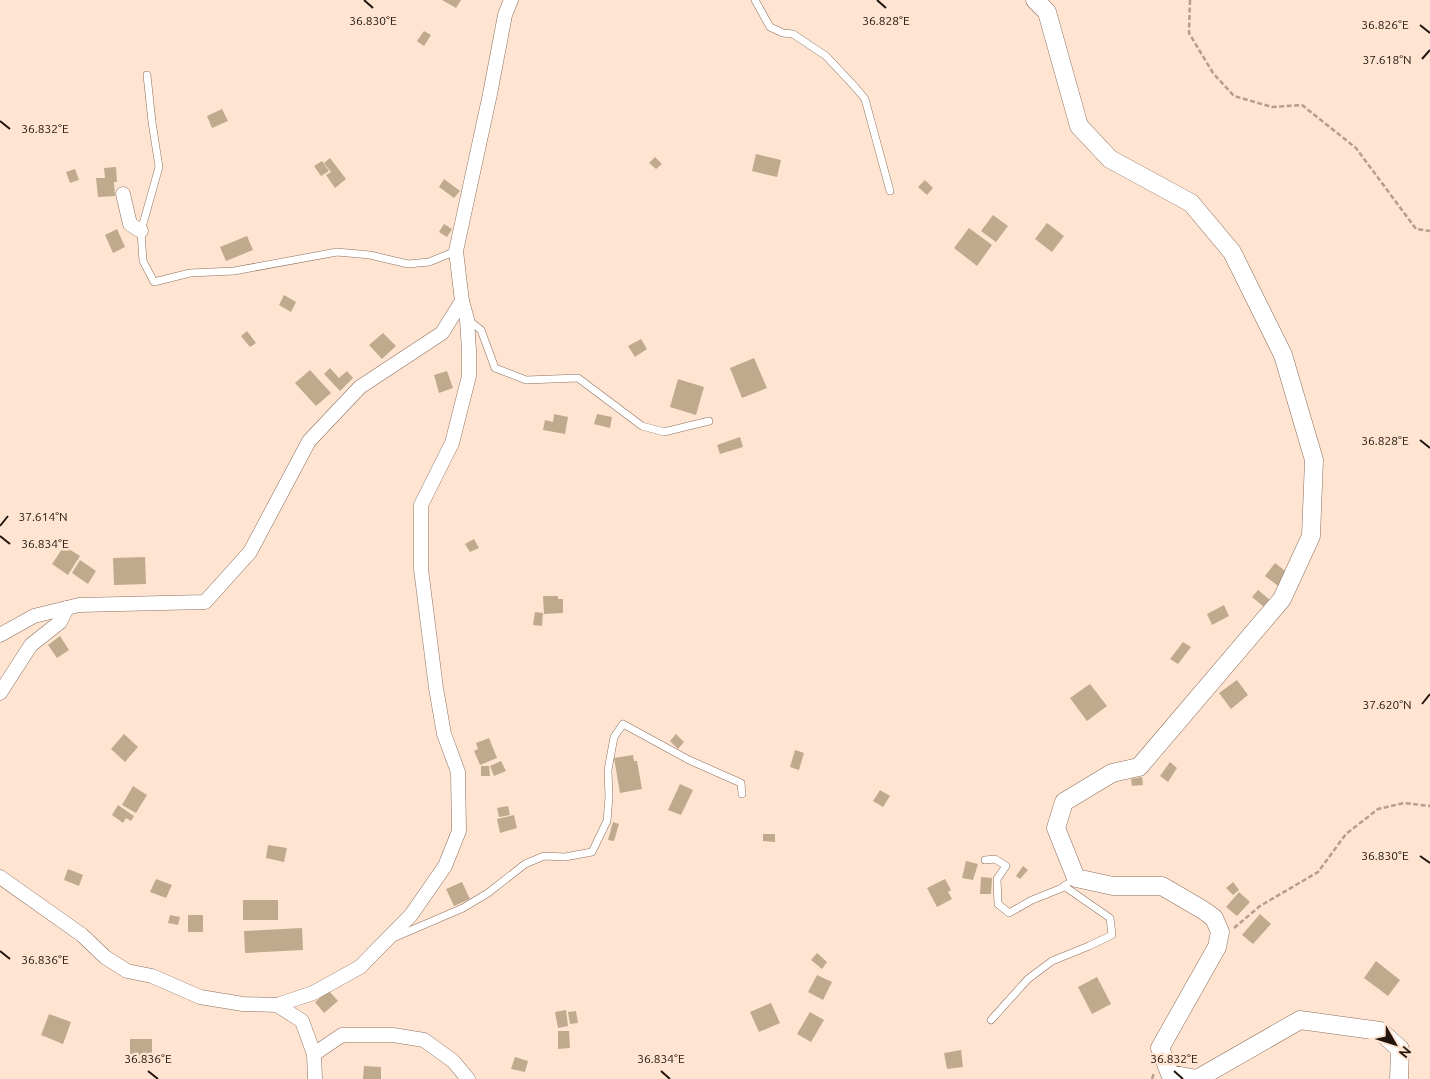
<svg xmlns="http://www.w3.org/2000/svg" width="1430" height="1079" viewBox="0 0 1430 1079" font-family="Ubuntu,sans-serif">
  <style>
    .building { fill: #c0aa8d }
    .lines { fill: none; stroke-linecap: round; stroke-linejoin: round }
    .service-casing { stroke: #8d6f5c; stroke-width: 8 }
    .minor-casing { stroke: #8d6f5c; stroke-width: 15 }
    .tertiary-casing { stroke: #8d6f5c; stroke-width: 19 }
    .path { stroke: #b39e8f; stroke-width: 2.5; stroke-dasharray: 5 2.5; stroke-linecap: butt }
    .service { stroke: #fff; stroke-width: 7 }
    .minor { stroke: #fff; stroke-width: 14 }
    .tertiary { stroke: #fff; stroke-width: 18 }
    .ticks { fill: none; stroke: #21150d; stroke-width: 2 }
    .ticks-label { font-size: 12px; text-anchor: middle; fill: #21150d; stroke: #ffe4d2; stroke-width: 5; stroke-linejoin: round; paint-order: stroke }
  </style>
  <rect width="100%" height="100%" fill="#ffe4d2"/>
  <g class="building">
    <path d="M442,0H461L456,8Z"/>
    <path d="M424,31L431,35L424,46L417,41Z"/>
    <path d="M222,109L228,121L212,128L207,116Z"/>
    <path d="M756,154L781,160L777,177L752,171Z"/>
    <path d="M655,157L662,164L656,169L649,163Z"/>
    <path d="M330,158L346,179L335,188L326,175L331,172L324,163Z"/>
    <path d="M322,161L329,171L321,176L314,166Z"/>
    <path d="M116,167L117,182H114L115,196L98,197L96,178H105L104,168Z"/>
    <path d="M75,169L79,180L70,183L66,172Z"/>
    <path d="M444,179L460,191L454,198L439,187Z"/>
    <path d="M925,180L933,188L927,195L918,187Z"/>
    <path d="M993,215L1008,226L996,242L981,231Z"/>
    <path d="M1047,223L1064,236L1052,252L1035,239Z"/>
    <path d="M444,224L452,229L447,237L439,232Z"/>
    <path d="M969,228L992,245L977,266L954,248Z"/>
    <path d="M117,229L125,247L113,253L105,235Z"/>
    <path d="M247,236L253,250L226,261L220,247Z"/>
    <path d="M284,295L296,302L291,312L279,305Z"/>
    <path d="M247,331L256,343L250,347L241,336Z"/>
    <path d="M383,333L396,346L382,359L369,345Z"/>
    <path d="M641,339L647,349L635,357L628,346Z"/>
    <path d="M754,358L767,388L742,398L730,368Z"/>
    <path d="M330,368L339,378L347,371L353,378L340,391L324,374Z"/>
    <path d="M310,370L331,393L316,406L295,383Z"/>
    <path d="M447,371L453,388L439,393L434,375Z"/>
    <path d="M678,379L704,387L696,415L670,407Z"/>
    <path d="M554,414L568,417L565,434L543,430L545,420L553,422Z"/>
    <path d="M597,414L612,417L610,428L594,424Z"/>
    <path d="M740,437L743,447L720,454L717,445Z"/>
    <path d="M474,539L479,548L470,552L465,544Z"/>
    <path d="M64,546L80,556L68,575L52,564Z"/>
    <path d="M145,557L146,584L114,585L113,558Z"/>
    <path d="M80,560L96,571L88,584L72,573Z"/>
    <path d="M1275,563L1288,573L1278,586L1265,576Z"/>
    <path d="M1258,590L1270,600L1264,607L1252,597Z"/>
    <path d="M543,596H558V599H563V613L544,614Z"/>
    <path d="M1224,605L1229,616L1212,625L1207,614Z"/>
    <path d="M535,612L543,613L542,626L533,625Z"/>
    <path d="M60,636L69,650L57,658L48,645Z"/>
    <path d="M1183,642L1191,647L1178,664L1170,659Z"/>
    <path d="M1237,680L1248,695L1231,709L1219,693Z"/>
    <path d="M1090,684L1107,706L1087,721L1070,698Z"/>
    <path d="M124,734L138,747L125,762L111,749Z"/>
    <path d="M676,734L684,742L678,749L670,741Z"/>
    <path d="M489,738L497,758L480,765L474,751L478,749L476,743Z"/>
    <path d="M795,750L804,753L799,770L790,767Z"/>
    <path d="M633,755L634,761H637L642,789L620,793L614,758Z"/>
    <path d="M501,761L506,771L494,776L490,766Z"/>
    <path d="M1170,762L1177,768L1168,782L1160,776Z"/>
    <path d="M481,766H489L490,776H481Z"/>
    <path d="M1142,777L1143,785L1132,786L1131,779Z"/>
    <path d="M680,784L693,790L681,815L668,810Z"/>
    <path d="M133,786L147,795L136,813L122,805Z"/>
    <path d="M880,790L890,796L883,807L873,801Z"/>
    <path d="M118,805L134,816L131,821L126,818L123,823L112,815Z"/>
    <path d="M508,806L510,815L499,817L497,808Z"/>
    <path d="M514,815L517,828L500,833L497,819Z"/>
    <path d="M613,822L619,824L614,841L608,840Z"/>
    <path d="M763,834H775V842L763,841Z"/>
    <path d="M268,845L287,848L284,862L266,858Z"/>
    <path d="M966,861L978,864L973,880L962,878Z"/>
    <path d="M1023,866L1028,870L1020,879L1016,876Z"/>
    <path d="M68,869L83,875L79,886L64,880Z"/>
    <path d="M981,877L992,878L991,894H980Z"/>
    <path d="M156,879L172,885L166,898L150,892Z"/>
    <path d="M945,879L951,890L948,892L952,899L937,907L927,888Z"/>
    <path d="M462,882L470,899L454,906L446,889Z"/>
    <path d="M1233,882L1239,890L1233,895L1226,888Z"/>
    <path d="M1239,892L1250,902L1237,916L1226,907Z"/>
    <rect x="243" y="900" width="35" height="20"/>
    <path d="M1260,914L1271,924L1253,944L1242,935Z"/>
    <path d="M170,915L180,917L178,925L168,923Z"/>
    <rect x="188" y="915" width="15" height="17"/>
    <path d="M302,928L303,950L245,953L244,931Z"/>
    <path d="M817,953L827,962L822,969L811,960Z"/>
    <path d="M1376,961L1400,980L1388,996L1364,978Z"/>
    <path d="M817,975L832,982L823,1000L808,992Z"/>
    <path d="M1097,977L1111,1004L1092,1014L1078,987Z"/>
    <path d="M329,991L338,1001L324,1013L315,1002Z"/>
    <path d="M771,1003L780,1023L759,1032L750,1012Z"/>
    <path d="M566,1010L568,1026L558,1028L555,1012Z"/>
    <path d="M576,1011L578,1023L570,1024L568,1012Z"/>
    <path d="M810,1012L824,1020L811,1042L797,1034Z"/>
    <path d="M49,1014L71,1022L63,1044L41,1035Z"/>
    <path d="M558,1031H569L570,1048L558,1049Z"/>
    <path d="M130,1039H152V1055H146V1062H130Z"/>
    <path d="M961,1050L963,1067L947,1069L944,1053Z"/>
    <path d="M515,1057L528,1061L525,1072L511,1069Z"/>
    <path d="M364,1066L381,1067V1079H363Z"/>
  </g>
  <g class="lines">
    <defs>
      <g id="service">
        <path d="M755,0L770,27L783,33L793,34L826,56L856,88L865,99L890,191"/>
        <path d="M147,75L152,122L159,167L141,231L143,261L154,282L190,273L234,271L337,252L370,255L408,264L429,262L456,251"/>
        <path d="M467,319L481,330L495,368L526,380L578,378L642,426L664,432L709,421"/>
        <path d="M985,860L995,859L1006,866L997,879L998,904L1009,913L1032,900L1062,888L1067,884"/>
        <path d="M393,938L463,908L488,893L525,864L544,856L565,857L592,852L607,821L609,797L608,770L614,737L623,724L689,760L741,783L742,794"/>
        <path d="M991,1020L1028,979L1052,961L1089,946L1112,935L1110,918L1064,886"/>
      </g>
      <g id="minor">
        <path d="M123,194L130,224L141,231"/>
        <path d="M0,635L34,616L79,605L205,602L250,552L309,441L360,387L442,333L462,301L456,251L490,94L505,15L511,0"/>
        <path d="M0,693L31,645L60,622L67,608"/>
        <path d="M0,877L82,935L105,957L127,971L152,976L200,997L243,1004L277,1005L313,993L360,967L411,915L445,866L459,831L458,772L444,734L436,688L421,569V505L452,443L469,376V351L467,319L462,301"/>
        <path d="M277,1005L302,1021L314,1054L315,1079"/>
        <path d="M314,1054L342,1035H393L424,1040L453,1061L468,1079"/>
      </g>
      <path id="tertiary" d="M1035,0L1047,12L1079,126L1110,159L1191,203L1232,252L1283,355L1314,460L1311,536L1282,599L1139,767L1112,773L1064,802L1056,828L1076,878L1113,886H1162L1203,910L1214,918L1220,932L1217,947L1160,1048L1170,1074L1197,1079L1300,1020L1380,1031L1400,1049L1399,1079"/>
    </defs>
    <use href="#service" class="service-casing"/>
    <use href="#minor" class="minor-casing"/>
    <use href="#tertiary" class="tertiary-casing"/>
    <g class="path">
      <path d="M1190,0L1189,33L1213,73L1234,96L1272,107L1302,105L1356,148L1416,229L1430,231"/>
      <path d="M1234,928L1260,906L1318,872L1346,834L1378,809L1404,803L1430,806"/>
      <path d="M1152,1079L1154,1073"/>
    </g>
    <use href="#service" class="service"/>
    <use href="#minor" class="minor"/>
    <use href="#tertiary" class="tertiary"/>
  </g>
  <path class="ticks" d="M364,0L373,8M877,0L886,8M1420,25L1430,33M1422,59L1430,50M0,121L10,129M1420,440L1430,448M0,526L8,516M0,536L10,544M1422,704L1430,694M1420,856L1430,863M0,951L10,959M148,1071L158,1079M661,1071L670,1079M1174,1071L1183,1079"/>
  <g class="ticks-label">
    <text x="373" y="25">36.830°E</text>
    <text x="886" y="25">36.828°E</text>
    <text x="1385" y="29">36.826°E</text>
    <text x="1387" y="64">37.618°N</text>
    <text x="45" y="133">36.832°E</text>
    <text x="1385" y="445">36.828°E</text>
    <text x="43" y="521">37.614°N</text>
    <text x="45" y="548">36.834°E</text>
    <text x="1387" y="709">37.620°N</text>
    <text x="1385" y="860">36.830°E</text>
    <text x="45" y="964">36.836°E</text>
    <text x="148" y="1063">36.836°E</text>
    <text x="661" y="1063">36.834°E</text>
    <text x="1174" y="1063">36.832°E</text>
  </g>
  <g transform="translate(1395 1044) rotate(129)" stroke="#ffe4d2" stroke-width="4" paint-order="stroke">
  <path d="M0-4L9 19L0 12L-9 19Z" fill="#21150d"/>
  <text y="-8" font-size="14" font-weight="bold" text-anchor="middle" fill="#21150d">N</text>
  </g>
</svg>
